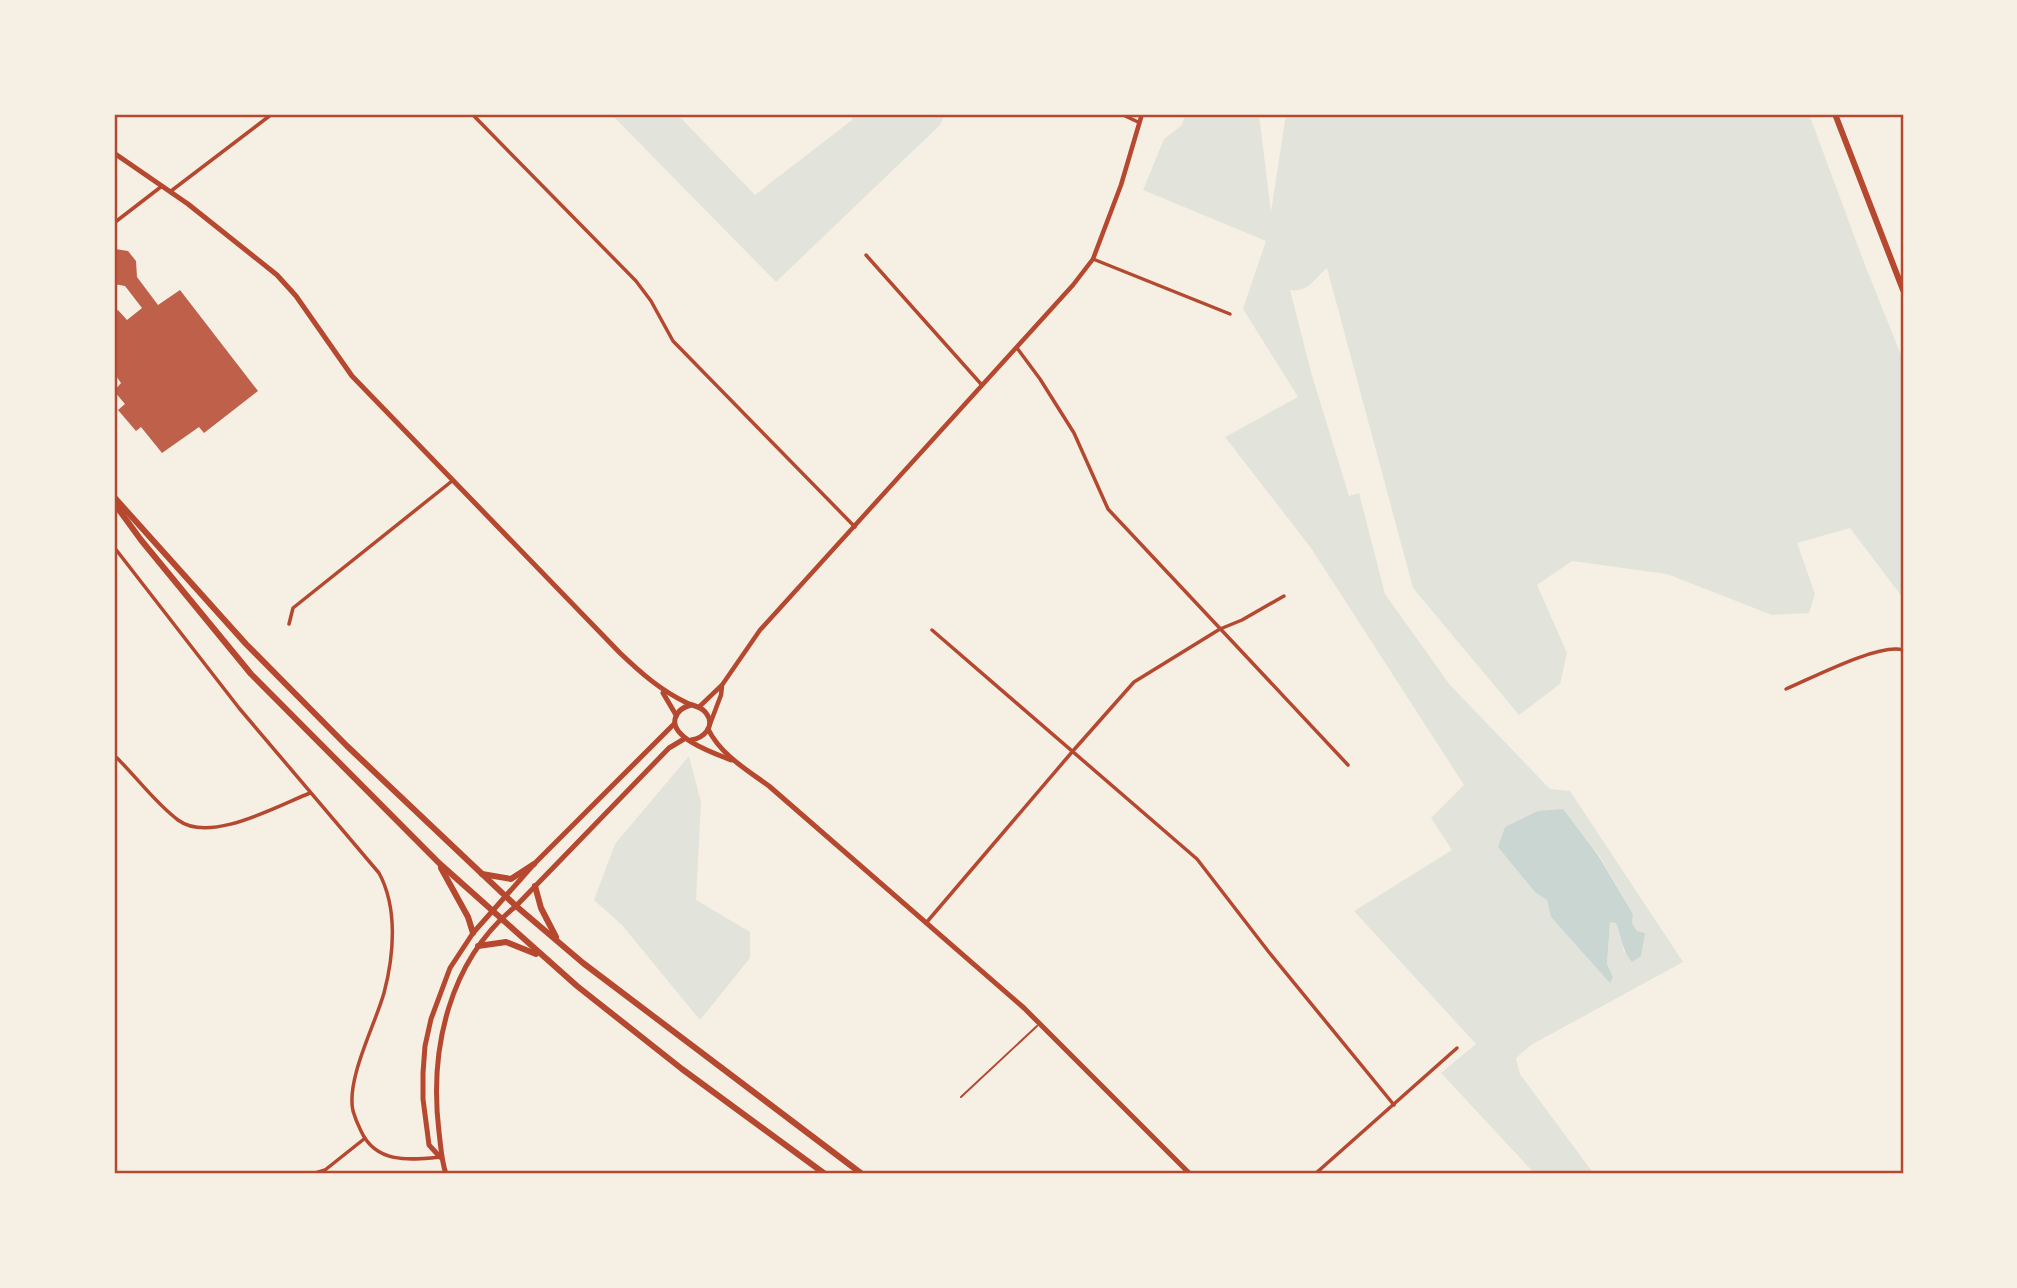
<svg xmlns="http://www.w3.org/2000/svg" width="2017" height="1288" viewBox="0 0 2017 1288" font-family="Poppins,sans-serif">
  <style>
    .green { fill: #e2e4dc; fill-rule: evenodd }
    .water { fill: #c9d6d2 }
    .building { fill: #bf614a }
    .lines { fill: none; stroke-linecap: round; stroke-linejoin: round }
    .service { stroke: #b5482f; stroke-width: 2 }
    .minor { stroke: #b5482f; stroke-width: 3.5 }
    .tertiary { stroke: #b5482f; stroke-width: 4.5 }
    .secondary { stroke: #b5482f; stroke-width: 5 }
    .primary { stroke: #b5482f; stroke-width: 6 }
    .trunk { stroke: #b5482f; stroke-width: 6 }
    .neatline { fill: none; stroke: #b5482f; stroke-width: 2.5 }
  </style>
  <rect width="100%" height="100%" fill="#f6efe4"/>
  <g class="green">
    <path d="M611,114H677L755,195L852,120L853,114H945L940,125L776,282Z"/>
    <path d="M1185,114H1259L1271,212L1286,114H1809L1865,265L1903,360V598L1850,528L1797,543L1815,594L1809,613L1772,615L1667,574L1572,561L1537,585L1567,653L1560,684L1519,715L1413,588L1327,268C1314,279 1308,293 1290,290L1311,372L1349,496L1359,493L1385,594L1450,685L1550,789L1570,791L1683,962L1531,1045L1516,1058L1520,1074L1594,1174H1535L1441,1073L1476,1044L1354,911L1452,850L1431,818L1464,785L1311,548L1225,437L1298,397L1243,309L1266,241L1143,190L1164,139L1182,125ZM1563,810L1599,855L1633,914L1632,923L1637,931L1624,953L1622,937L1616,922H1610L1607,964L1613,977L1552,917L1547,900Z"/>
    <path d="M689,756L701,802L696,900L750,932V958L700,1020L622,925L594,900L615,844Z"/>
  </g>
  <path class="water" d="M1563,809L1598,855L1633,914L1632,923L1637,931L1645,933L1641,956L1632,962C1622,951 1622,937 1616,923L1610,922L1607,964L1613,977L1610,983L1551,917L1547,900L1535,892L1498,847L1505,827L1538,811Z"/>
  <path class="building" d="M115,249L128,251L136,261L137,277L158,305L180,290L258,391L204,433L199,427L162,453L141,427L136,431L118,410L125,404L114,391L121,383L114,373V313L118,310L127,320L142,308L125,286L114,284Z"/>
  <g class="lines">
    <path class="service" d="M961,1097L1037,1026"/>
    <g class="minor">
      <path d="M472,114L636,281L651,301L673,341L855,527"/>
      <path d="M1121,114L1138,122"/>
      <path d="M171,191L272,114"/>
      <path d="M114,223L162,186"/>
      <path d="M866,255L981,384"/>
      <path d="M1093,259L1230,314"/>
      <path d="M1017,348L1040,379L1074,433L1108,509L1348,765"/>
      <path d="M114,547L239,708L379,873C398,908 394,955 384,993C375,1025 346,1079 353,1111C355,1118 358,1125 361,1131C376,1164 410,1160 440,1157"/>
      <path d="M289,624L293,608L452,481"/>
      <path d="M932,630L1197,859L1268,951L1394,1105"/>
      <path d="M1786,689C1812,678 1879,643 1903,650"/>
      <path d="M114,755C136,776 154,802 178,820C210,844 277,806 310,793"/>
      <path d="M926,923L1072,752L1134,682L1220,629L1242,620L1284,596"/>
      <path d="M312,1174L325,1170L364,1139"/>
      <path d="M1315,1174L1457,1048"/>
    </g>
    <g class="tertiary">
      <path d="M699,707L722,685L760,630L1073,285L1093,259L1121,185L1142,114"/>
      <path d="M710,724L721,695L722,686"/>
    </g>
    <g class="secondary">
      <path d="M114,153L188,204L277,275L296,296L352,376L620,653C641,673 660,690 687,703C693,706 701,706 706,713C716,726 704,738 691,740"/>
      <path d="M663,693L676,715"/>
      <path d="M691,705C683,707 677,711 675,719C671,739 716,754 731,760"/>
      <path d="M708,729C721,755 747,770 769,786L1024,1008L1190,1174"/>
      <path d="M440,1157L429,1145L423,1099V1073L425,1046L431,1019L450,968L473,933L534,864L674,724"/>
      <path d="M446,1174C441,1159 441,1147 439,1132C429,1049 449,960 516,906L669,748L684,739"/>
    </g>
    <path class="primary" d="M1835,114L1903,290"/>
    <g class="trunk">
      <path d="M114,497L246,644L347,746L516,906L583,963L862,1174"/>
      <path d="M114,503L141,540L251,674L439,863L577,986L682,1069L825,1174"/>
      <path d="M441,868L468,917L473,933"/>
      <path d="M482,874L511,879L534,864"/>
      <path d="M535,886L541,908L556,937"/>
      <path d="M478,946L506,942L536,954"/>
    </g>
  </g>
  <rect width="2017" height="1288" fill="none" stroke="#f6efe4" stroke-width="231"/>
  <rect x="116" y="116" width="1786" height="1056" class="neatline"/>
</svg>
